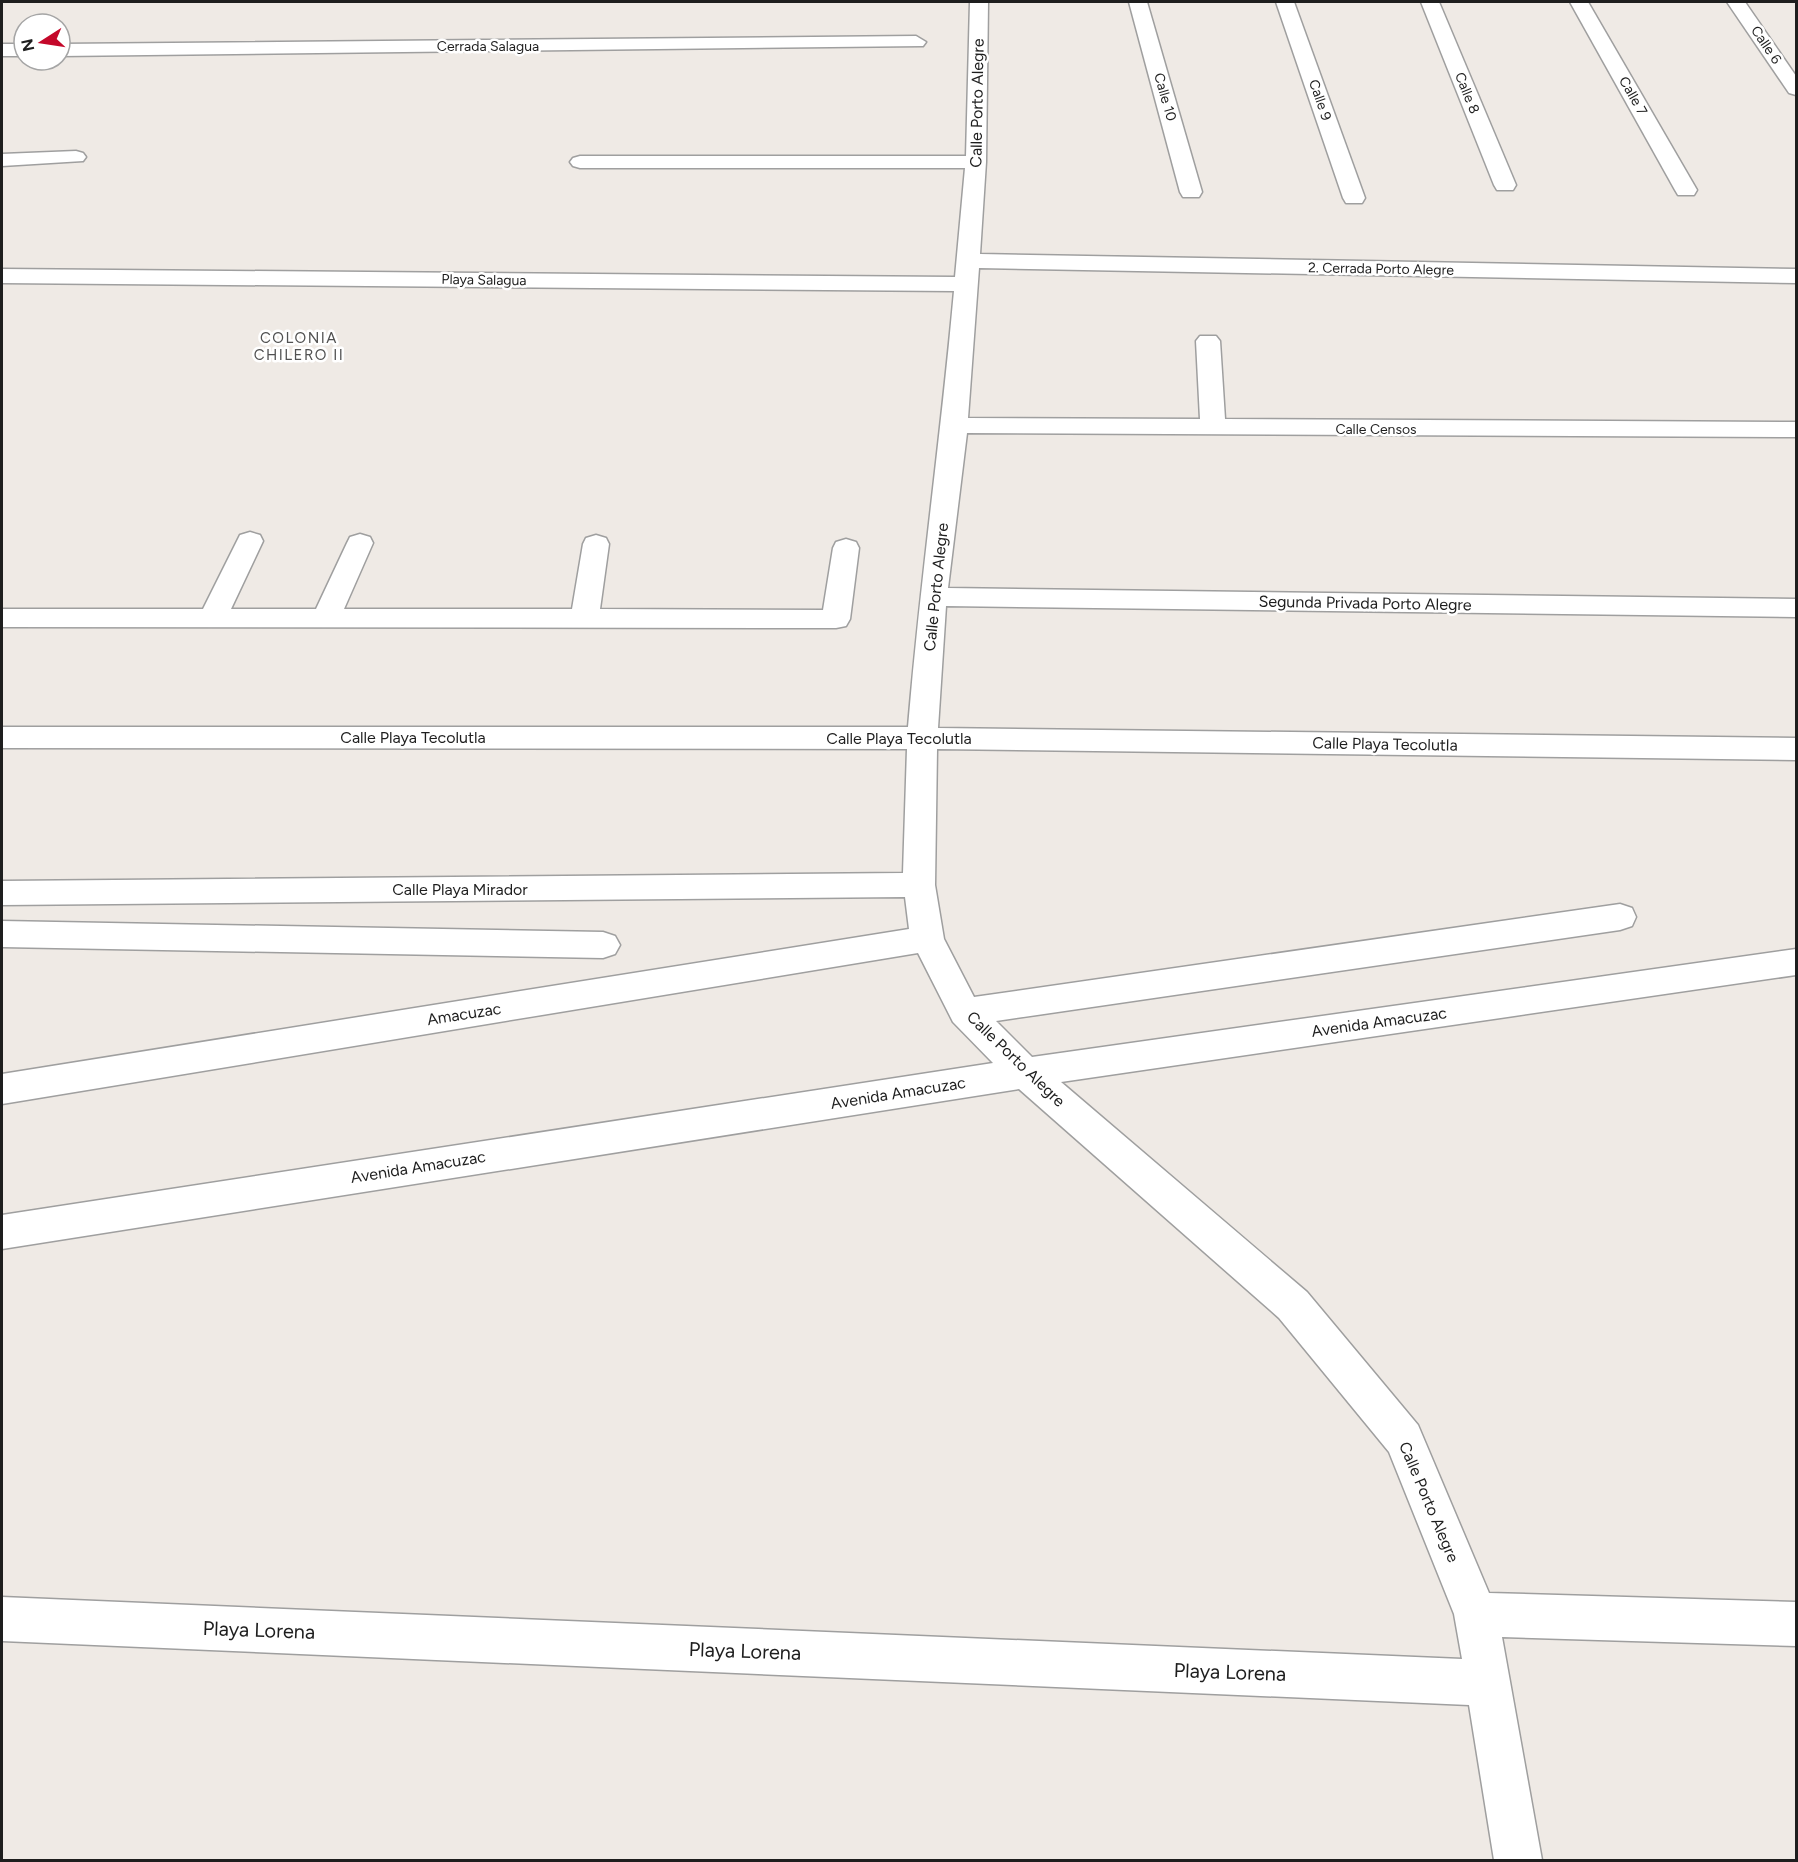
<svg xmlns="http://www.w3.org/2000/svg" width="1798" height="1862" viewBox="0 0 1798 1862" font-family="Figtree,sans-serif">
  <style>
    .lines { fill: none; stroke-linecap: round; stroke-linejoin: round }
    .minor-casing { stroke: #9f9f9f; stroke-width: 3 }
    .minor { fill: #fff; fill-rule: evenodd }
    .labels { text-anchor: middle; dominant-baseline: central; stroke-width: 5; stroke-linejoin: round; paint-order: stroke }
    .far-street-label { font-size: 14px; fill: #1e1e1e; stroke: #fff }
    .far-neighbourhood-label { font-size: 15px; letter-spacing: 1.5px; fill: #515151; stroke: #fff }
    .street-label { font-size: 16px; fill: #1e1e1e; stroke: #fff }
    .near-street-label { font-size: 20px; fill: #1e1e1e; stroke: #fff }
  </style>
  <rect width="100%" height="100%" fill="#efeae5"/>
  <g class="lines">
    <defs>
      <g id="minor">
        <path d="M970,2H988L986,162L980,254L1796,269V283L979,268L968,418L1200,419L1196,341L1200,336H1216L1220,341L1225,419L1796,422V437L967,433L948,588L1796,599V617L946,606L938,728L1796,738V760L937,749L935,885L944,939L974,997L1620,904L1632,908L1636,917L1632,926L1620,930L996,1021L1032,1057L1796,949V975L1061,1082L1307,1292L1418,1425L1489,1593L1796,1602V1646L1502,1637L1542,1860H1494L1469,1705L2,1641V1597L1462,1659L1454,1614L1389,1452L1279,1318L1019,1089L2,1249V1215L993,1063L953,1022L918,953L2,1104V1074L909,929L905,897L2,905V881L903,873L907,749L2,748V727H908C920,581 941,437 954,291L2,283V269L955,277L965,168H580L573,166L570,162L573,158L580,156H966Z"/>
        <path d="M1129,2H1147L1202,192L1199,197H1183L1180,192Z"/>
        <path d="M1276,2H1294L1365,198L1362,203H1346L1343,198Z"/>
        <path d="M1421,2H1439L1516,185L1513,190H1497L1494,185Z"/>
        <path d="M1570,2H1588L1697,190L1694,195H1678L1675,190Z"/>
        <path d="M1727,2H1745L1796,76V95L1789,93Z"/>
        <path d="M916,36L926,42L923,46L60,56V44Z"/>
        <rect x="2" y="44" width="22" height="12"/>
        <path d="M76,151L83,153L86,157L83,161L2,166V154Z"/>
        <path d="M250,532L260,535L263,541L231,609H316L347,543L350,537L360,534L370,537L373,543L344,609H572L583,544L586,538L596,535L606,538L609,544L600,609L823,610L833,548L836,542L846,539L856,542L859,548L850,619L846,626L836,628L2,627V609H203L240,535Z"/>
        <path d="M2,921L603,932L615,936L620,945L615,954L603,958L2,947Z"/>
      </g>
    </defs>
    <use href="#minor" class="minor-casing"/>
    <use href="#minor" class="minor"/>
  </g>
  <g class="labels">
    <g class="far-street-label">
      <text transform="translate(1766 45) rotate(56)">Calle 6</text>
      <text x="488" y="46">Cerrada Salagua</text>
      <text transform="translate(1467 93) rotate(68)">Calle 8</text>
      <text transform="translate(1633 96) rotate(60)">Calle 7</text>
      <text transform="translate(1165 97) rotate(74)">Calle 10</text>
      <text transform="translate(1320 100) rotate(71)">Calle 9</text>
      <text transform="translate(1381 269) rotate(1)">2. Cerrada Porto Alegre</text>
      <text transform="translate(484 280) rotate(1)">Playa Salagua</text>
      <text x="1376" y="429">Calle Censos</text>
    </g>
    <g class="far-neighbourhood-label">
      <text x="299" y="338">COLONIA<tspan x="299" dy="17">CHILERO II</tspan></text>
    </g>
    <g class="street-label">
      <text transform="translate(977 103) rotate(-89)">Calle Porto Alegre</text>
      <text transform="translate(936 587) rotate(-84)">Calle Porto Alegre</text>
      <text transform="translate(1365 603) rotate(1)">Segunda Privada Porto Alegre</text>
      <text x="413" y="737">Calle Playa Tecolutla</text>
      <text x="899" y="738">Calle Playa Tecolutla</text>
      <text transform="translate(1385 744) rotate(1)">Calle Playa Tecolutla</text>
      <text x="460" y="889">Calle Playa Mirador</text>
      <text transform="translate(464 1014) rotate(-9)">Amacuzac</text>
      <text transform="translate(1379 1022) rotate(-8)">Avenida Amacuzac</text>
      <text transform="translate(1016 1059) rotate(44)">Calle Porto Alegre</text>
      <text transform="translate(898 1093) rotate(-9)">Avenida Amacuzac</text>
      <text transform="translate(418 1167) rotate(-9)">Avenida Amacuzac</text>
      <text transform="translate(1429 1502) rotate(67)">Calle Porto Alegre</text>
    </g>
    <g class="near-street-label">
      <text transform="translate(259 1630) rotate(2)">Playa Lorena</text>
      <text transform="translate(745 1651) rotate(2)">Playa Lorena</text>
      <text transform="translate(1230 1672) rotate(2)">Playa Lorena</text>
    </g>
  </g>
  <rect width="1798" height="1862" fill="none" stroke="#1e1e1e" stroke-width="6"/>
  <g transform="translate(42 42) rotate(258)"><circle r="28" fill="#ffffff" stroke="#a5a5a5" stroke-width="1.5"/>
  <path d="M0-4.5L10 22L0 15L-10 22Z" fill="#c4082a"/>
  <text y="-9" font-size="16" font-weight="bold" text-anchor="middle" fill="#1e1e1e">N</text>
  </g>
</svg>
